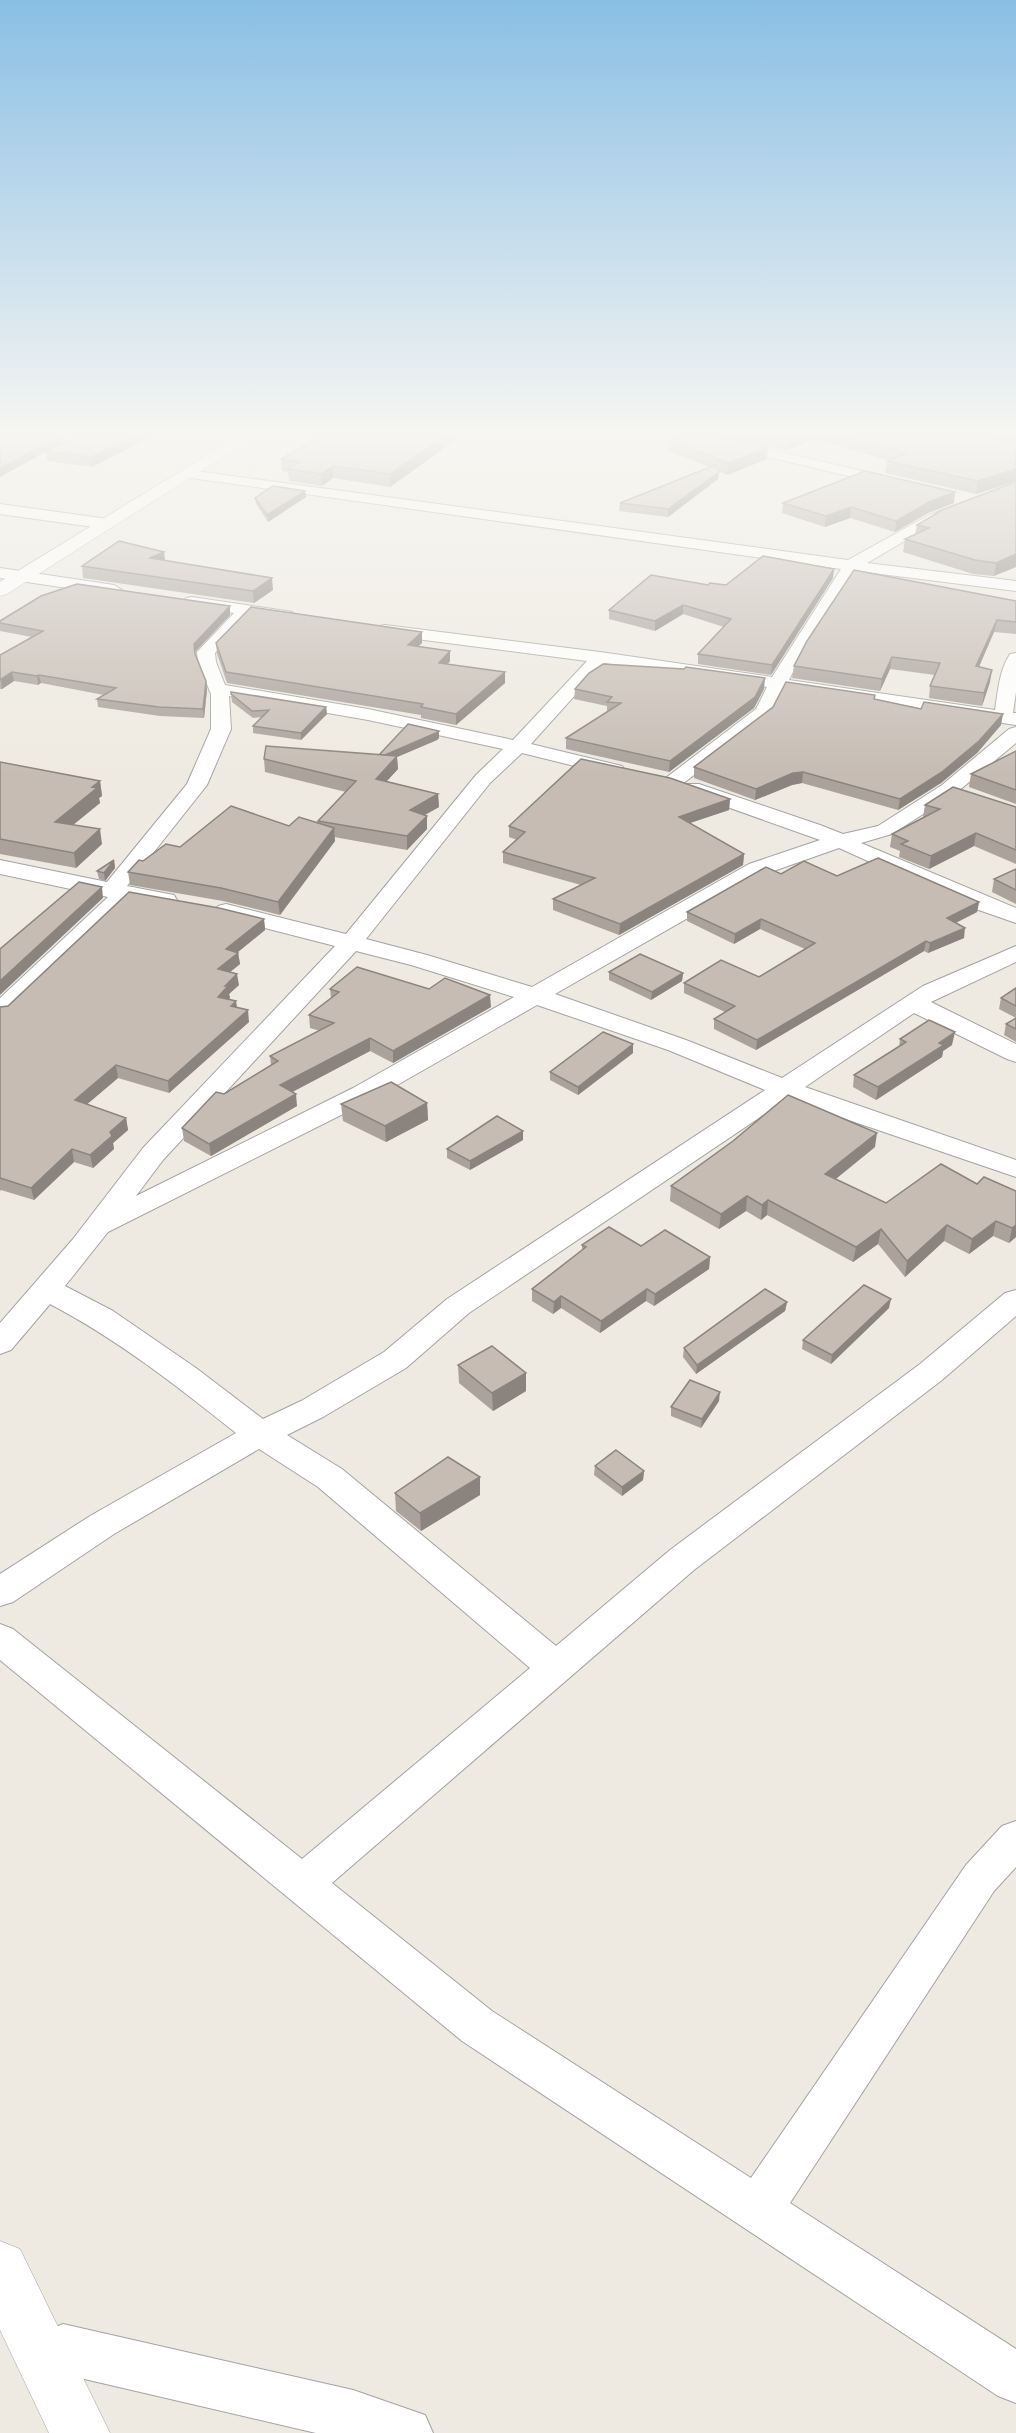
<svg xmlns="http://www.w3.org/2000/svg" width="1016" height="2433" viewBox="0 0 1016 2433" font-family="Quicksand,sans-serif">
  <style>
    .lines { fill: none; stroke-linecap: round; stroke-linejoin: round }
    .minor-casing { stroke: #a3a3a3; stroke-width: 2 }
    .tertiary-casing { stroke: #a3a3a3; stroke-width: 1 }
    .minor { fill: #fff; fill-rule: evenodd }
    .tertiary { fill: #fff; fill-rule: evenodd }
    .wall { fill: #aaa29b }
    .shaded-wall { fill: #8b847e }
    .building { fill: #c6bcb4; stroke: #8b847e; stroke-width: 1.5 }
  </style>
  <rect width="100%" height="100%" fill="#eeeae1"/>
  <g class="lines">
    <defs>
      <g id="minor">
        <path d="M691,436H713L900,480L902,483L895,487L693,439Z"/>
        <path d="M189,470L848,560L929,515L1016,482V491L939,521L867,563L1016,581V591L857,571C836,608 807,641 789,680L995,710C998,691 999,671 1010,654L1016,653V692L1013,713H1016V725L784,690L771,716L681,785H667L664,781L667,777L756,709L767,687L604,663L531,744L622,766L625,770L622,774L615,776L522,753L490,783L366,939L427,955L532,987L749,864L820,840L685,792L682,788L685,784H699L820,825L843,834L878,826L942,785L1009,729L1016,727V743L956,793L892,834L861,843L1016,908V923L970,907L839,848L765,874L555,994L686,1040L782,1078L923,986L1016,946V962L931,1002L1016,1044V1062L1007,1059L914,1013L805,1087L1016,1160V1177L787,1099L469,1313L406,1368L323,1417L287,1435L342,1469L556,1646L670,1550L920,1364L1005,1293L1016,1290V1316L942,1380L694,1570L332,1883L492,2011L751,2178L966,1865L1002,1826L1016,1821V1867L994,1891L790,2203L1016,2349V2403L998,2396L462,2041L0,1660V1624L13,1629L302,1859L530,1668L318,1487L259,1449L114,1534L13,1602L0,1606V1574L90,1516L236,1433C177,1386 117,1339 50,1304L11,1350L0,1354V1323L73,1239L143,1148L335,946L218,916L215,911L218,906L226,904L346,934L476,775L503,749L368,720L229,696L231,729L207,785L127,886L174,895L177,900L174,905L166,907L131,900L9,1016L0,1018V998L108,897L0,874V860L107,882L187,784L211,729V694L198,662L197,652L234,613L186,606L184,602L186,598L192,597L286,611L292,612L295,616L292,620L286,621L251,616L215,653L216,662L225,685L368,709L513,740L587,661L385,635L379,634L376,630L379,626L385,625L600,652L772,677L841,569L184,477L182,474L184,471ZM356,951L411,965L514,997L353,1088L136,1196L163,1160ZM537,1005L668,1050L765,1090L447,1299L384,1352L301,1401L263,1419L196,1368L113,1311L65,1286L108,1232L371,1100Z"/>
        <path d="M0,504L108,519L116,524L108,529L0,514Z"/>
        <path d="M0,568L114,585L122,590L114,595L0,578Z"/>
        <path d="M63,2324L353,2390L425,2415L433,2433H316L63,2374L44,2382L26,2375L19,2357L26,2339Z"/>
      </g>
      <g id="tertiary">
        <path d="M238,436H256L7,594L0,596V582Z"/>
        <path d="M0,2241L20,2249L110,2433H49L0,2330Z"/>
      </g>
    </defs>
    <use href="#minor" class="minor-casing"/>
    <use href="#tertiary" class="tertiary-casing"/>
    <use href="#minor" class="minor"/>
    <use href="#tertiary" class="tertiary"/>
  </g>
  <g class="wall">
    <path d="M0,436L63,442L153,436L92,467L47,461L46,452Z"/>
    <path d="M321,436H461L390,487L333,478L322,486L289,481L288,472L282,471L281,459Z"/>
    <path d="M729,436H1016V481L976,494L885,473L887,461L888,460L814,439L787,450L729,437Z"/>
    <path d="M669,440L767,459L727,475L718,471V479L668,517L619,511L620,503L709,467L668,451Z"/>
    <path d="M1016,482L994,576L973,574L903,552L905,539L915,534L917,525Z"/>
    <path d="M305,491L306,497L268,522L256,504L255,498Z"/>
    <path d="M783,503H954L928,513L895,532L850,518L825,527L782,513Z"/>
    <path d="M164,552L165,561L273,590L254,603L83,578L82,566Z"/>
    <path d="M833,578L771,675L698,664V654L724,627L683,614L655,631L609,619V610L708,585H726Z"/>
    <path d="M1016,601V634L994,632L979,667L990,682L982,706L929,698L930,686L935,675L890,669L880,691L792,678L794,666Z"/>
    <path d="M230,615L195,652L206,681L207,690L204,718L160,716L98,707L97,699L104,695L41,683L38,685L14,681L2,689H0V655L32,637L0,631V621Z"/>
    <path d="M422,632V643L418,646L450,651V661L448,664L505,683L456,725L421,718V715L227,683L217,654L216,643Z"/>
    <path d="M575,689H764L754,708L669,772L566,749V738L607,712V706L574,699Z"/>
    <path d="M231,692L326,707L327,714L301,740L253,733V726L261,717L253,718L232,702Z"/>
    <path d="M875,695V699L1001,725L977,753L941,783L898,810L802,783L792,785L755,800L694,778V767Z"/>
    <path d="M439,738L437,740L397,757L398,769L386,781L438,794L439,807L425,815L427,816V829L407,850L334,837L335,841L280,915L223,901L130,885L128,872L143,861L180,847L289,826L318,823V821L346,792L265,772L264,759L379,755Z"/>
    <path d="M1016,751V804L969,787L971,774Z"/>
    <path d="M0,762L100,781L102,796L99,798L100,803L73,825L102,844L76,868L0,854Z"/>
    <path d="M730,799L729,810L690,823L744,854L743,865L619,935L553,910V899L581,885L503,863V852L517,840L509,837V826Z"/>
    <path d="M925,805L1016,807V864L974,846L929,869L899,857L900,851L890,847L892,834L923,817Z"/>
    <path d="M114,860L115,868L105,881L99,879L97,871Z"/>
    <path d="M1016,869V904L992,892L994,879Z"/>
    <path d="M781,874L837,876L979,902L977,912L956,923L964,938L928,953L924,951L756,1050L714,1029V1019L725,1012L684,993V983L759,977L805,949L760,929L734,944L687,921V912Z"/>
    <path d="M264,919L265,930L238,952L240,964L230,972L239,985L229,994L230,998L229,999L249,1022L169,1093L118,1078L87,1104L126,1118L128,1130L113,1143L114,1149L93,1168L74,1162L34,1200L1,1190L0,1191V1007L8,1006Z"/>
    <path d="M609,972L683,973L682,981L651,1000L609,980Z"/>
    <path d="M1016,988V1018L999,1009L1001,998Z"/>
    <path d="M330,989H429L491,1007L393,1063L370,1051L292,1092L297,1106L211,1156L184,1141L182,1128L224,1094L271,1065L270,1056L320,1031L310,1028L309,1015L331,998Z"/>
    <path d="M1016,1018V1042L1004,1035L1006,1024Z"/>
    <path d="M900,1039L952,1045L943,1051L942,1057L876,1100L853,1087L854,1075L899,1047Z"/>
    <path d="M633,1053L578,1095L550,1080V1072Z"/>
    <path d="M427,1103L428,1120L386,1142L343,1121L341,1104Z"/>
    <path d="M523,1131V1140L470,1170L447,1158V1149Z"/>
    <path d="M875,1147L836,1179L886,1203L977,1184L1016,1191V1237L1009,1243L993,1236L969,1254L944,1241L905,1277L878,1244L853,1262L767,1215L761,1220L746,1211L719,1229L670,1201L671,1186Z"/>
    <path d="M582,1245L641,1246L710,1257L709,1269L654,1306L646,1301L600,1333L561,1308L553,1314L532,1301V1289L582,1250Z"/>
    <path d="M787,1302L785,1311L696,1374L683,1357L684,1348Z"/>
    <path d="M889,1308L831,1364L802,1349L803,1340Z"/>
    <path d="M458,1365L526,1373V1391L493,1411L459,1383Z"/>
    <path d="M719,1401L701,1428L671,1416V1407Z"/>
    <path d="M595,1466L644,1471L643,1480L622,1496L594,1475Z"/>
    <path d="M480,1477V1495L421,1531L396,1511L395,1493Z"/>
  </g>
  <g class="shaded-wall">
    <path d="M61,436H62L63,443L46,451V452L0,477V468Z"/>
    <path d="M134,436H153L92,467L91,457Z"/>
    <path d="M444,436H461L390,487V474Z"/>
    <path d="M795,436H814V439L787,450L788,438Z"/>
    <path d="M768,447L767,459L727,475L728,463Z"/>
    <path d="M333,466V478L322,486L321,474Z"/>
    <path d="M1016,469V481L976,494L978,481Z"/>
    <path d="M719,472L718,479L668,517V509Z"/>
    <path d="M305,491L306,497L268,522L267,515Z"/>
    <path d="M955,492L954,503L928,513L895,532L896,521L929,502Z"/>
    <path d="M851,507L850,518L825,527L826,516Z"/>
    <path d="M164,552L165,564L150,558Z"/>
    <path d="M1016,554V567L994,576L996,563Z"/>
    <path d="M834,569L833,578L771,675L772,665Z"/>
    <path d="M272,578L273,590L254,603L253,591Z"/>
    <path d="M683,605V614L655,631V621Z"/>
    <path d="M230,606V615L195,652L194,644Z"/>
    <path d="M997,620L994,632L974,678L976,666Z"/>
    <path d="M422,632V643L408,656V645Z"/>
    <path d="M450,651V661L439,673V663Z"/>
    <path d="M892,657L890,669L880,691L882,679Z"/>
    <path d="M992,670L990,682L982,706L984,693Z"/>
    <path d="M12,672L14,681L2,689L1,680Z"/>
    <path d="M505,672V683L456,725V714Z"/>
    <path d="M39,675L41,683L38,685L37,676Z"/>
    <path d="M765,678L764,689L754,708L669,772L670,761Z"/>
    <path d="M206,681L207,690L204,718L203,709Z"/>
    <path d="M326,707L327,714L301,740V733Z"/>
    <path d="M1003,714L1001,725L977,753L941,783L898,810L900,799Z"/>
    <path d="M439,731V738L437,740L397,757L398,769L377,792L374,760Z"/>
    <path d="M803,772L802,783L792,785L755,800L756,789L793,773Z"/>
    <path d="M100,781L102,796L99,798L100,803L58,837L55,822L92,787Z"/>
    <path d="M438,794L439,807L410,823V810Z"/>
    <path d="M730,799L729,810L678,827L679,817Z"/>
    <path d="M427,816V829L407,850V836Z"/>
    <path d="M334,828L335,841L280,915L278,902Z"/>
    <path d="M100,829L102,844L76,868L74,853Z"/>
    <path d="M976,833L974,846L929,869L931,856Z"/>
    <path d="M744,854L743,865L619,935L620,924Z"/>
    <path d="M114,860L115,868L105,881L104,873Z"/>
    <path d="M102,887L103,898L0,995V981Z"/>
    <path d="M979,902L977,912L945,928L947,918Z"/>
    <path d="M264,919L265,930L227,961L226,949Z"/>
    <path d="M761,919L760,929L734,944L735,934Z"/>
    <path d="M965,928L964,938L928,953L930,943Z"/>
    <path d="M926,941L924,951L756,1050L757,1040Z"/>
    <path d="M238,953L240,964L219,981L218,969Z"/>
    <path d="M683,973L682,981L651,1000L652,992Z"/>
    <path d="M237,974L239,985L229,994L230,998L219,1009L218,997L225,986Z"/>
    <path d="M490,995L491,1007L393,1063V1051Z"/>
    <path d="M236,1001L238,1013L231,1006Z"/>
    <path d="M248,1010L249,1022L169,1093L168,1081Z"/>
    <path d="M955,1032L952,1045L943,1051L942,1057L876,1100L878,1087Z"/>
    <path d="M370,1038V1051L281,1098L280,1085Z"/>
    <path d="M633,1044V1053L578,1095V1087Z"/>
    <path d="M116,1065L118,1078L78,1112L75,1100Z"/>
    <path d="M296,1094L297,1106L211,1156L209,1144Z"/>
    <path d="M427,1103L428,1120L386,1142L385,1126Z"/>
    <path d="M126,1118L128,1130L113,1143L114,1149L93,1168L90,1155L110,1132Z"/>
    <path d="M523,1131V1140L470,1170V1161Z"/>
    <path d="M877,1133L875,1147L823,1189L825,1174Z"/>
    <path d="M72,1149L74,1162L34,1200L31,1188Z"/>
    <path d="M747,1196L746,1211L719,1229L721,1214Z"/>
    <path d="M768,1200L767,1215L761,1220L762,1205Z"/>
    <path d="M996,1221L993,1236L969,1254L972,1239Z"/>
    <path d="M947,1225L944,1241L905,1277L907,1261Z"/>
    <path d="M1016,1225V1237L1009,1243L1012,1228Z"/>
    <path d="M881,1229L878,1244L853,1262L856,1247Z"/>
    <path d="M710,1257L709,1269L654,1306L655,1294Z"/>
    <path d="M647,1289L646,1301L600,1333L601,1321Z"/>
    <path d="M561,1296V1308L553,1314L554,1302Z"/>
    <path d="M891,1299L889,1308L831,1364L832,1355Z"/>
    <path d="M787,1302L785,1311L696,1374L697,1365Z"/>
    <path d="M526,1373V1391L493,1411L492,1393Z"/>
    <path d="M720,1392L719,1401L701,1428L702,1419Z"/>
    <path d="M644,1471L643,1480L622,1496V1487Z"/>
    <path d="M480,1477V1495L421,1531L420,1513Z"/>
  </g>
  <g class="building">
    <path d="M0,436H61L0,468Z"/>
    <path d="M77,436H134L91,457L46,451Z"/>
    <path d="M321,436H444L390,474L333,466L321,474L288,469L299,462L281,459Z"/>
    <path d="M687,436H718L768,447L728,463L669,440Z"/>
    <path d="M775,436H795L788,438Z"/>
    <path d="M844,436H983L1016,443V469L978,481L887,461L907,453Z"/>
    <path d="M715,465L719,472L668,509L620,503Z"/>
    <path d="M865,471L955,492L929,502L896,521L851,507L826,516L783,503Z"/>
    <path d="M1016,482V554L996,563L975,560L905,539L929,528L917,525L942,510Z"/>
    <path d="M273,486L305,491L267,515L255,498Z"/>
    <path d="M119,541L164,552L150,558L272,578L253,591L82,566Z"/>
    <path d="M763,556L834,569L772,665L698,654L731,619L683,605L655,621L609,610L651,575L708,585L710,583L726,585Z"/>
    <path d="M854,570L1016,601V622L997,620L976,666L992,670L984,693L930,686L940,663L892,657L882,679L794,666L807,641Z"/>
    <path d="M77,584L230,606L194,644L195,654L206,681L203,709L159,707L97,699L116,688L39,675L37,676L12,672L0,680V655L43,631L0,623V621L41,596Z"/>
    <path d="M251,607L422,632L408,645L450,651L439,663L505,672L456,714L421,707L423,704L226,672L216,643Z"/>
    <path d="M603,664L684,669L686,667L765,678L755,697L670,761L566,738L621,703L607,702L612,697L575,689L589,673Z"/>
    <path d="M786,682L875,695L874,699L921,709L924,702L1003,714L979,741L942,772L900,799L803,772L793,773L756,789L694,767L773,707Z"/>
    <path d="M231,692L326,707L301,733L253,726L269,710L252,711L231,694Z"/>
    <path d="M408,724L439,731L436,733L385,755H379Z"/>
    <path d="M266,746L397,756L376,779L438,794L410,810L427,816L407,836L318,821L356,781L264,759Z"/>
    <path d="M1016,751V790L971,774Z"/>
    <path d="M581,759L670,778L730,799L679,817L744,854L620,924L553,899L595,878L503,852L525,832L509,826Z"/>
    <path d="M0,762L100,781L92,787L97,788L55,822L100,829L74,853L0,839Z"/>
    <path d="M953,787L1016,807V850L976,833L931,856L901,844L908,841L892,834L940,809L925,805Z"/>
    <path d="M231,806L289,826L299,817L334,828L278,902L221,888L128,872L139,860L143,861L166,844L180,847Z"/>
    <path d="M878,858L979,902L947,918L965,928L930,943L926,941L757,1040L714,1019L735,1006L684,983L721,960L759,977L815,943L761,919L735,934L687,912L766,867L781,874L804,861L837,876Z"/>
    <path d="M114,860L104,873L97,871Z"/>
    <path d="M1016,869V890L994,879Z"/>
    <path d="M79,882L102,887L0,981V949Z"/>
    <path d="M129,892L219,908L264,919L226,949L238,953L218,969L237,974L225,986H228L218,997L236,1001L231,1006L248,1010L168,1081L116,1065L75,1100L126,1118L110,1132L112,1136L90,1155L72,1149L31,1188L0,1178V1007L8,1006Z"/>
    <path d="M640,954L683,973L652,992L609,972Z"/>
    <path d="M357,967L429,989L445,978L490,995L393,1051L370,1038L280,1085L296,1094L209,1144L182,1128L216,1092L224,1094L278,1061L270,1056L334,1023L309,1015L339,992L330,989Z"/>
    <path d="M1016,988V1006L1001,998Z"/>
    <path d="M1016,1018V1029L1006,1024Z"/>
    <path d="M929,1020L955,1032L939,1043L944,1045L878,1087L854,1075L906,1042L900,1039Z"/>
    <path d="M603,1032L633,1044L578,1087L550,1072Z"/>
    <path d="M391,1082L427,1103L385,1126L341,1104Z"/>
    <path d="M788,1095L877,1133L825,1174L886,1203L941,1164L977,1184L984,1177L1016,1191V1225L1012,1228L996,1221L972,1239L947,1225L907,1261L881,1229L856,1247L768,1200L762,1205L747,1196L721,1214L671,1186L733,1141Z"/>
    <path d="M497,1116L523,1131L470,1161L447,1149Z"/>
    <path d="M609,1227L641,1246L665,1230L710,1257L655,1294L647,1289L601,1321L561,1296L554,1302L532,1289L586,1247L582,1245Z"/>
    <path d="M864,1285L891,1299L832,1355L803,1340Z"/>
    <path d="M765,1289L787,1302L697,1365L684,1348Z"/>
    <path d="M492,1346L526,1373L492,1393L458,1365Z"/>
    <path d="M690,1380L720,1392L702,1419L671,1407Z"/>
    <path d="M616,1450L644,1471L622,1487L595,1466Z"/>
    <path d="M448,1457L480,1477L420,1513L395,1493Z"/>
  </g>
  <linearGradient id="sky" x2="0" y2="1"><stop stop-color="#8abfe5"/><stop offset="0.56" stop-color="#f7f6f2"/><stop offset="1" stop-color="#f7f6f2" stop-opacity="0"/></linearGradient>
  <rect width="1016" height="776" fill="url(#sky)"/>
</svg>
